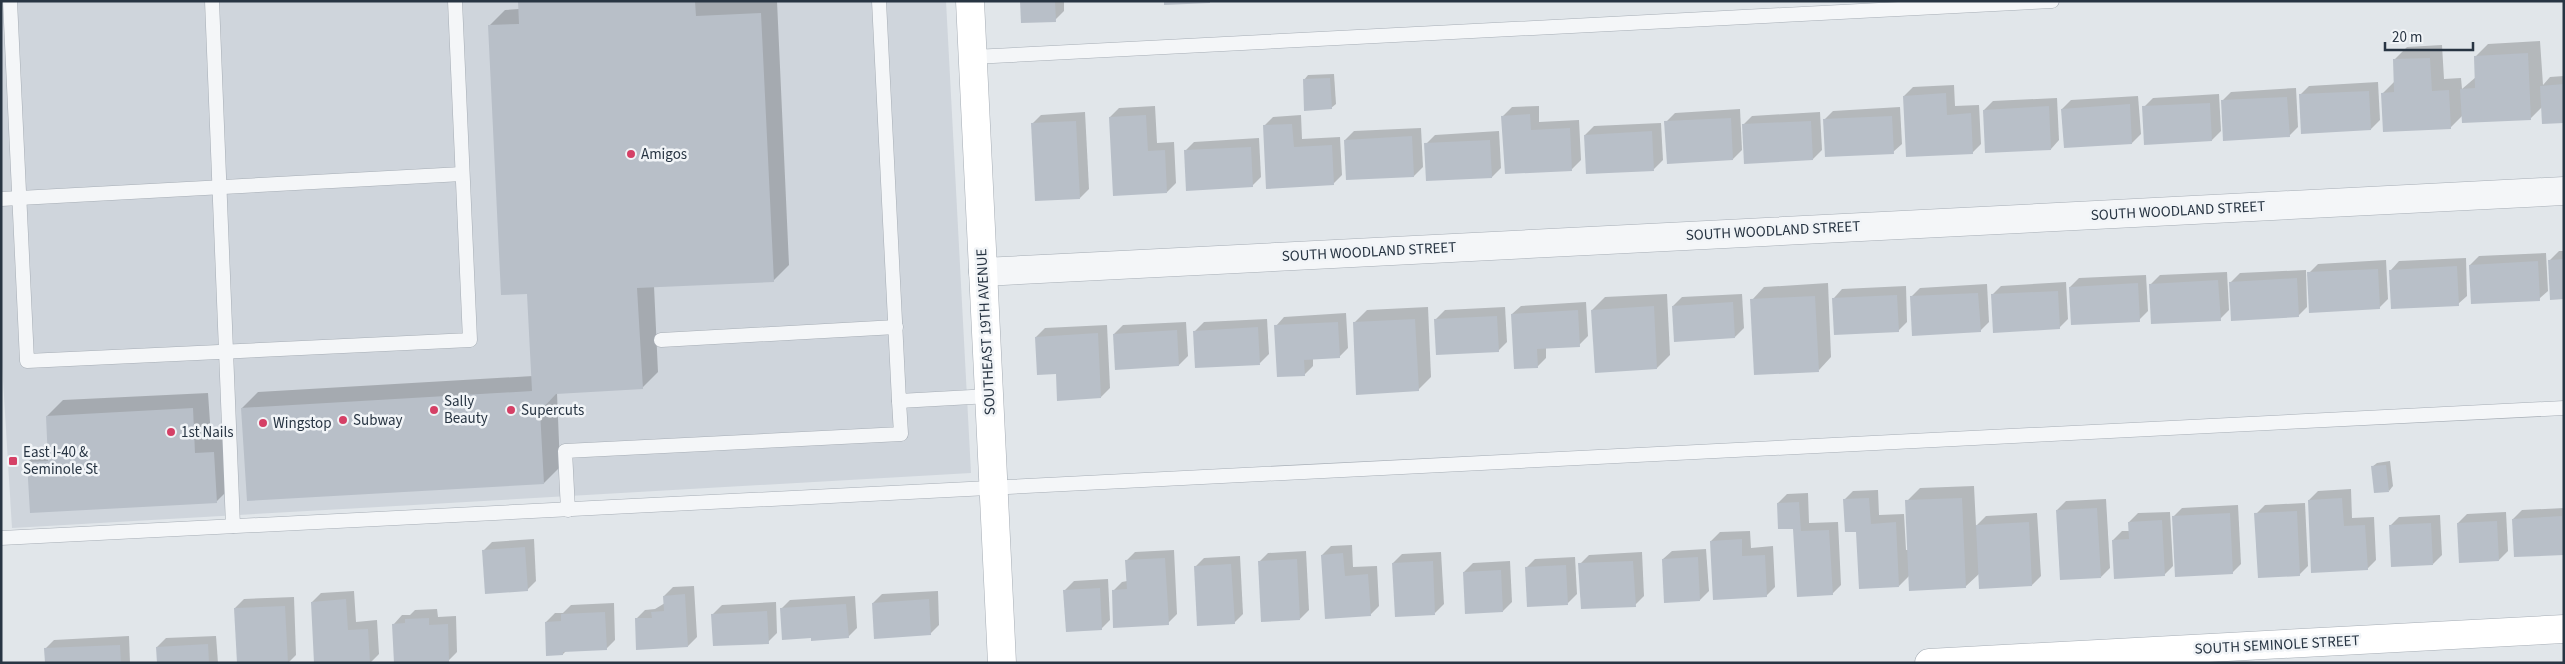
<svg xmlns="http://www.w3.org/2000/svg" width="2565" height="664" viewBox="0 0 2565 664" font-family="'Source Sans 3',sans-serif">
  <style>
    .built { fill: #cfd5dc }
    .shadow { fill: #0003 }
    .building { fill: #b8bfc8 }
    .lines { fill: none; stroke-linecap: round; stroke-linejoin: round }
    .lane-casing { stroke: #a6adb5; stroke-width: 15 }
    .street-casing { stroke: #a6adb5; stroke-width: 29 }
    .secondary-casing { stroke: #a6adb5; stroke-width: 29 }
    .lane { stroke: #f4f6f8; stroke-width: 14 }
    .street { stroke: #f4f6f8; stroke-width: 28 }
    .secondary { stroke: #fff; stroke-width: 28 }
    .poi-dot { fill: #d54066; stroke: #f1f4f7; stroke-width: 2 }
    .labels { text-anchor: middle; dominant-baseline: central; stroke-width: 5; stroke-linejoin: round; paint-order: stroke }
    .poi-label { font-size: 15px; fill: #283543; stroke: #f1f4f7; text-anchor: start }
    .street-label { font-size: 15px; fill: #283543; stroke: #f1f4f7 }
  </style>
  <rect width="100%" height="100%" fill="#e1e6ea"/>
  <path class="built" d="M1,1H946L971,473L12,528L1,347Z"/>
  <g class="shadow">
    <path d="M519,1H777L789,265L773,281L654,286L658,372L642,388L557,393L560,467L544,483L242,408L258,392L533,376L528,293L489,26L505,10L519,9Z"/>
    <path d="M1021,1H1064V11L1055,20Z"/>
    <path d="M2540,41L2543,85L2550,77L2564,76V122L2543,106L2531,118L2463,115L2450,128L2382,94L2395,81L2394,60L2407,47L2442,45L2444,79L2461,78L2462,89L2476,77L2475,57L2488,44Z"/>
    <path d="M1334,74L1336,104L1331,108L1304,80L1308,75Z"/>
    <path d="M2378,82L2380,120L2371,129L2300,95L2309,86Z"/>
    <path d="M1954,85L1955,106L1979,105L1981,144L1972,153L1904,96L1913,87Z"/>
    <path d="M2296,88L2298,127L2289,136L2222,101L2231,92Z"/>
    <path d="M2219,94L2221,131L2212,140L2144,107L2153,98Z"/>
    <path d="M2138,96L2141,134L2132,143L2062,109L2071,100Z"/>
    <path d="M2057,98L2059,140L2051,149L1984,110L1993,101Z"/>
    <path d="M1155,106L1157,143L1174,142L1176,183L1167,192L1110,117L1119,108Z"/>
    <path d="M1539,106V122L1579,120L1581,160L1572,169L1503,116L1512,107Z"/>
    <path d="M1900,107L1902,144L1893,152L1824,120L1833,111Z"/>
    <path d="M1740,109L1742,150L1733,159L1666,122L1675,113Z"/>
    <path d="M1085,112L1089,189L1080,198L1032,124L1041,115Z"/>
    <path d="M1820,112L1822,150L1813,159L1743,125L1752,116Z"/>
    <path d="M1301,115L1302,139L1340,137L1342,175L1333,184L1264,126L1273,117Z"/>
    <path d="M1661,123L1663,160L1654,169L1585,135L1594,126Z"/>
    <path d="M1421,128L1423,167L1414,176L1345,140L1354,131Z"/>
    <path d="M1499,131L1501,168L1492,177L1426,144L1435,135Z"/>
    <path d="M1259,138L1261,177L1252,186L1185,151L1194,142Z"/>
    <path d="M2559,251H2564V298L2550,260Z"/>
    <path d="M2546,253L2548,291L2539,299L2470,265L2479,256Z"/>
    <path d="M2466,258L2467,296L2458,304L2391,270L2399,261Z"/>
    <path d="M2386,260L2388,299L2379,308L2309,273L2318,264Z"/>
    <path d="M2306,270L2307,307L2298,316L2231,282L2240,273Z"/>
    <path d="M2227,272L2229,310L2220,319L2151,284L2160,275Z"/>
    <path d="M2146,275L2148,311L2139,320L2070,287L2079,278Z"/>
    <path d="M2066,282L2068,319L2059,328L1992,295L2001,286Z"/>
    <path d="M1828,283L1831,357L1819,370L1752,300L1764,287Z"/>
    <path d="M1987,284L1989,322L1980,331L1911,297L1920,288Z"/>
    <path d="M1906,286L1907,322L1898,331L1834,298L1842,289Z"/>
    <path d="M1667,294L1670,355L1657,368L1592,310L1605,297Z"/>
    <path d="M1742,294L1744,328L1735,337L1673,306L1682,297Z"/>
    <path d="M1586,302L1588,336L1579,345L1546,347V358L1537,367L1512,314L1521,306Z"/>
    <path d="M1428,307L1431,377L1418,390L1354,323L1367,310Z"/>
    <path d="M1505,307L1507,342L1498,351L1436,319L1445,310Z"/>
    <path d="M1346,313L1348,348L1339,357L1313,358V366L1304,375L1276,326L1284,317Z"/>
    <path d="M1267,319L1269,354L1260,363L1195,331L1204,322Z"/>
    <path d="M1186,322L1188,356L1179,365L1114,334L1123,325Z"/>
    <path d="M1107,325L1110,388L1101,397L1057,373L1036,337L1045,328Z"/>
    <path d="M208,393L211,437L229,436L232,486L216,502L28,462L44,446H49L47,416L63,400Z"/>
    <path d="M2390,461L2393,486L2389,491L2372,467L2377,463Z"/>
    <path d="M1974,486L1976,526L1986,516L2037,513L2041,576L2032,585L1980,573L1965,587L1910,575L1899,586L1857,530L1844,500L1853,491L1878,490L1879,515L1904,514L1906,550H1909L1907,501L1920,488Z"/>
    <path d="M2351,489L2352,518L2374,517L2376,560L2367,569L2309,500L2318,491Z"/>
    <path d="M1808,493L1809,523L1838,522L1841,585L1832,594L1778,503L1787,494Z"/>
    <path d="M2106,499L2110,568L2101,577L2057,510L2066,501Z"/>
    <path d="M2305,503L2308,566L2299,575L2256,514L2265,505Z"/>
    <path d="M2238,505L2241,564L2232,573L2173,517L2182,508Z"/>
    <path d="M2564,508V553L2513,519L2522,510Z"/>
    <path d="M2170,512L2173,566L2164,575L2113,540L2122,531H2130L2129,522L2138,513Z"/>
    <path d="M2506,512L2508,551L2499,560L2458,523L2467,514Z"/>
    <path d="M2440,515L2442,555L2433,564L2390,526L2399,517Z"/>
    <path d="M1750,531L1751,548L1773,546L1775,587L1766,596L1711,541L1720,532Z"/>
    <path d="M534,539L536,581L527,590L483,551L492,542Z"/>
    <path d="M1352,545L1353,567L1377,566L1379,606L1370,615L1322,555L1331,546Z"/>
    <path d="M1706,549L1709,591L1700,600L1663,559L1672,551Z"/>
    <path d="M1174,550L1177,614L1168,623L1113,591L1122,582L1127,581L1126,561L1135,552Z"/>
    <path d="M1306,551L1309,610L1300,619L1259,562L1268,553Z"/>
    <path d="M1441,552L1444,604L1435,613L1393,563L1402,554Z"/>
    <path d="M1642,552L1644,596L1635,605L1580,564L1589,555Z"/>
    <path d="M1240,556L1243,614L1234,623L1195,567L1204,558Z"/>
    <path d="M1575,557L1577,594L1568,603L1526,568L1535,559Z"/>
    <path d="M1510,561L1512,602L1503,611L1464,572L1473,563Z"/>
    <path d="M1108,579L1110,620L1101,629L1065,590L1074,581Z"/>
    <path d="M694,586L697,637L688,646L636,619L645,610L655,609L665,603L664,596L673,587Z"/>
    <path d="M354,591L356,622L377,620L379,654L370,663H315L312,602L321,593Z"/>
    <path d="M938,591L939,625L930,634L873,603L882,594Z"/>
    <path d="M855,596L857,628L848,637H812L781,609L790,600Z"/>
    <path d="M294,597L296,655L288,663H238L235,608L244,599Z"/>
    <path d="M776,602L777,633L768,642L713,614L722,605Z"/>
    <path d="M614,603L615,640L606,649L566,651L563,654L546,622L555,613H563L571,605Z"/>
    <path d="M437,609L438,617L456,616L457,652L448,661L394,624L402,615H410L415,610Z"/>
    <path d="M129,636L130,663H46L45,649L54,640Z"/>
    <path d="M216,636L218,663H158L157,647L166,638Z"/>
  </g>
  <g class="building">
    <path d="M518,1H695L696,16L761,13L774,282L637,288L643,389L556,394L540,411L544,484L247,501L241,408L532,391L527,294L501,295L488,25L519,24Z"/>
    <path d="M1020,1H1055L1056,22L1021,23Z"/>
    <path d="M1164,1H1210V3L1164,5Z"/>
    <path d="M2528,53L2531,120L2462,123L2460,89L2475,88L2474,56Z"/>
    <path d="M2430,58L2432,91L2449,90L2451,129L2383,132L2381,93L2394,92L2393,59Z"/>
    <path d="M1330,78L1332,109L1304,111L1303,79Z"/>
    <path d="M2564,84V123L2542,124L2540,86Z"/>
    <path d="M2369,91L2371,130L2301,134L2299,94Z"/>
    <path d="M1946,93L1947,115L1971,113L1973,154L1906,157L1903,96Z"/>
    <path d="M2287,97L2290,137L2223,141L2221,100Z"/>
    <path d="M2210,103L2212,141L2144,145L2142,106Z"/>
    <path d="M2130,104L2132,144L2064,148L2061,109Z"/>
    <path d="M2049,106L2051,150L1985,153L1983,110Z"/>
    <path d="M1530,114L1531,130L1570,128L1572,171L1505,174L1501,116Z"/>
    <path d="M1146,115L1148,151L1165,150L1167,193L1113,196L1109,117Z"/>
    <path d="M1892,116L1894,154L1825,157L1823,119Z"/>
    <path d="M1731,118L1733,160L1667,164L1664,121Z"/>
    <path d="M1076,121L1080,199L1035,201L1031,123Z"/>
    <path d="M1811,121L1813,160L1744,164L1742,124Z"/>
    <path d="M1292,124L1294,147L1332,145L1334,185L1266,189L1263,125Z"/>
    <path d="M1652,131L1654,171L1586,174L1584,135Z"/>
    <path d="M1412,136L1414,177L1346,180L1344,140Z"/>
    <path d="M1490,140L1492,178L1426,181L1424,143Z"/>
    <path d="M1251,147L1253,187L1186,191L1184,150Z"/>
    <path d="M2564,259V299L2550,300L2548,260Z"/>
    <path d="M2538,261L2540,301L2471,304L2469,265Z"/>
    <path d="M2457,266L2459,306L2391,309L2389,270Z"/>
    <path d="M2378,269L2380,309L2309,313L2307,272Z"/>
    <path d="M2297,278L2299,317L2231,321L2229,282Z"/>
    <path d="M2218,280L2221,321L2151,324L2149,284Z"/>
    <path d="M2138,283L2140,322L2071,325L2069,287Z"/>
    <path d="M2058,291L2060,329L1993,333L1991,294Z"/>
    <path d="M1978,293L1981,332L1912,336L1910,296Z"/>
    <path d="M1897,295L1899,332L1834,335L1832,298Z"/>
    <path d="M1815,296L1819,372L1754,375L1750,299Z"/>
    <path d="M1733,302L1735,338L1674,342L1672,306Z"/>
    <path d="M1654,306L1657,369L1595,373L1591,310Z"/>
    <path d="M1578,310L1580,347L1537,349L1538,368L1514,369L1511,314Z"/>
    <path d="M1497,316L1499,352L1436,355L1434,319Z"/>
    <path d="M1415,319L1419,391L1356,395L1353,322Z"/>
    <path d="M1338,322L1340,358L1304,360L1305,376L1277,377L1274,325Z"/>
    <path d="M1258,327L1260,365L1195,368L1193,331Z"/>
    <path d="M1177,330L1179,366L1115,370L1113,334Z"/>
    <path d="M1098,333L1101,398L1057,401L1056,374L1037,375L1035,337Z"/>
    <path d="M193,408L195,453L214,452L217,503L30,513L27,462L48,461L46,416Z"/>
    <path d="M2386,465L2389,492L2374,493L2371,466Z"/>
    <path d="M1869,498L1871,524L1896,522L1899,587L1859,589L1856,532H1845L1843,499Z"/>
    <path d="M1962,498L1966,588L1909,591L1905,500Z"/>
    <path d="M2342,498L2344,526L2365,525L2368,570L2311,573L2308,500Z"/>
    <path d="M1799,502L1801,531L1829,530L1833,595L1797,597L1793,529H1778L1777,503Z"/>
    <path d="M2097,508L2101,578L2060,580L2056,510Z"/>
    <path d="M2297,511L2300,576L2258,578L2254,513Z"/>
    <path d="M2230,513L2233,574L2175,577L2172,516Z"/>
    <path d="M2562,516L2564,555L2514,557L2512,519Z"/>
    <path d="M2162,520L2165,576L2114,579L2112,540L2129,539L2128,522Z"/>
    <path d="M2497,521L2499,561L2459,563L2457,523Z"/>
    <path d="M2029,522L2032,586L1979,589L1976,525Z"/>
    <path d="M2431,523L2433,565L2391,567L2389,525Z"/>
    <path d="M1742,539V556L1765,555L1767,597L1713,600L1710,541Z"/>
    <path d="M525,547L528,591L485,594L482,550Z"/>
    <path d="M1343,553L1345,576L1368,574L1371,616L1325,619L1321,555Z"/>
    <path d="M1698,557L1700,601L1664,603L1662,559Z"/>
    <path d="M1165,558L1169,625L1113,628L1112,590L1127,589L1125,560Z"/>
    <path d="M1297,559L1300,620L1261,622L1258,561Z"/>
    <path d="M1433,561L1435,615L1395,617L1392,563Z"/>
    <path d="M1633,561L1636,607L1581,609L1578,563Z"/>
    <path d="M1231,564L1235,624L1197,626L1194,566Z"/>
    <path d="M1566,565L1568,605L1527,607L1525,567Z"/>
    <path d="M1501,570L1503,612L1465,614L1463,572Z"/>
    <path d="M1100,588L1102,630L1066,632L1063,590Z"/>
    <path d="M685,594L688,647L636,650L635,618H652L651,612L664,611L663,596Z"/>
    <path d="M346,599L348,630L368,629L370,663H314L311,602Z"/>
    <path d="M929,599L931,635L874,639L872,603Z"/>
    <path d="M846,604L849,638L811,641V638L782,640L780,608Z"/>
    <path d="M285,606L288,663H237L234,608Z"/>
    <path d="M767,611L769,644L713,646L711,614Z"/>
    <path d="M605,612L607,650L563,652V655L546,656L545,622L561,621V614Z"/>
    <path d="M429,618V625L448,624L449,662L394,663L392,624L405,623V619Z"/>
    <path d="M208,644L209,663H157L156,647Z"/>
    <path d="M120,645L121,663H45L44,648Z"/>
  </g>
  <g class="lines">
    <defs>
      <g id="lane">
        <path d="M10,1L27,361L470,340L455,1"/>
        <path d="M212,1L233,526"/>
        <path d="M879,1L899,401L990,396"/>
        <path d="M973,57L2052,1"/>
        <path d="M1,199L462,174"/>
        <path d="M661,340L896,327"/>
        <path d="M568,510L565,451L901,434L899,401"/>
        <path d="M1,538L2564,408"/>
      </g>
      <path id="street" d="M983,272L2564,191"/>
      <g id="secondary">
        <path d="M970,1L1002,663"/>
        <path d="M1929,663L2564,629"/>
      </g>
    </defs>
    <use href="#lane" class="lane-casing"/>
    <use href="#street" class="street-casing"/>
    <use href="#secondary" class="secondary-casing"/>
    <use href="#lane" class="lane"/>
    <use href="#street" class="street"/>
    <use href="#secondary" class="secondary"/>
  </g>
  <g class="poi-dot">
    <circle cx="631" cy="154" r="5"/>
    <circle cx="434" cy="410" r="5"/>
    <circle cx="511" cy="410" r="5"/>
    <circle cx="343" cy="420" r="5"/>
    <circle cx="263" cy="423" r="5"/>
    <circle cx="171" cy="432" r="5"/>
    <rect x="8" y="456" width="10" height="10" rx="2.5"/>
  </g>
  <g class="labels">
    <g class="poi-label">
      <text x="641" y="154">Amigos</text>
      <text x="444" y="401">Sally<tspan x="444" dy="17">Beauty</tspan></text>
      <text x="521" y="410">Supercuts</text>
      <text x="353" y="420">Subway</text>
      <text x="273" y="423">Wingstop</text>
      <text x="181" y="432">1st Nails</text>
      <text x="23" y="452">East I-40 &amp;<tspan x="23" dy="17">Seminole St</tspan></text>
    </g>
    <g class="street-label">
      <text transform="translate(2178 211) rotate(-3)">SOUTH WOODLAND STREET</text>
      <text transform="translate(1773 231) rotate(-3)">SOUTH WOODLAND STREET</text>
      <text transform="translate(1369 252) rotate(-3)">SOUTH WOODLAND STREET</text>
      <text transform="translate(986 332) rotate(-93)">SOUTHEAST 19TH AVENUE</text>
      <text transform="translate(2277 645) rotate(-3)">SOUTH SEMINOLE STREET</text>
    </g>
  </g>
  <rect width="2565" height="664" fill="none" stroke="#283543" stroke-width="5"/>
  <path d="M2385 42v8h88v-8" fill="none" stroke="#283543" stroke-width="2.5"/>
  <text x="2392" y="42" font-size="15" fill="#283543" stroke="#f1f4f7" stroke-width="4" paint-order="stroke">20 m</text>
</svg>
